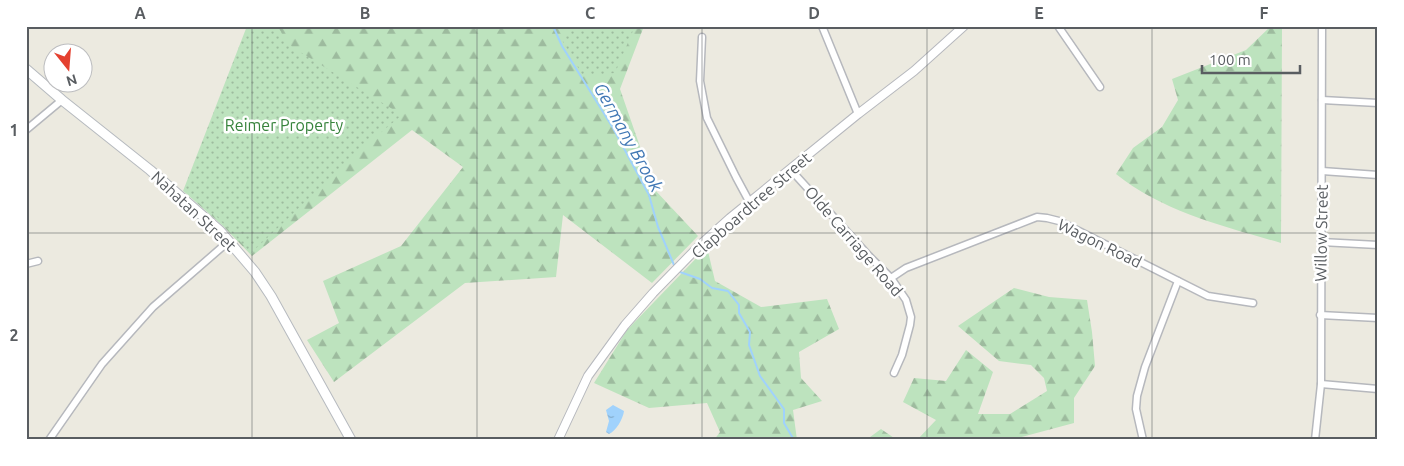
<svg xmlns="http://www.w3.org/2000/svg" width="1404" height="466" viewBox="0 0 1404 466" font-family="Ubuntu,sans-serif">
  <style>
    .forest { fill: url(#forest-firs) }
    .park { fill: url(#park-dots) }
    .water { fill: url(#water-ripples) }
    .lines { fill: none; stroke-linecap: round; stroke-linejoin: round }
    .stream { stroke: #a0d2fc; stroke-width: 2 }
    .minor-casing { stroke: #b6b8bd; stroke-width: 9 }
    .tertiary-casing { stroke: #b6b8bd; stroke-width: 10 }
    .secondary-casing { stroke: #b6babf; stroke-width: 11 }
    .minor { stroke: #fff; stroke-width: 6 }
    .tertiary { stroke: #fff; stroke-width: 8 }
    .secondary { stroke: #fff; stroke-width: 9 }
    .grid { fill: none; stroke: #595d61; stroke-width: 1; stroke-opacity: 0.55 }
    .labels { text-anchor: middle; dominant-baseline: central; stroke-width: 5; stroke-linejoin: round; paint-order: stroke }
    .park-label { font-size: 16px; fill: #37833c; stroke: #fff }
    .street-label { font-size: 16px; fill: #595d61; stroke: #fff }
    .water-label { font-size: 18px; font-style: italic; fill: #4178b5; stroke: #fff }
    .neatline { fill: none; stroke: #595d61; stroke-width: 2 }
    .grid-label { font-size: 16px; text-anchor: middle; font-weight: bold; fill: #595d61 }
  </style>
  <defs>
    <pattern id="forest-firs" width="22" height="20" patternUnits="userSpaceOnUse" patternTransform="scale(1.25)"><rect width="22" height="20" fill="#bde3be"/><path d="M5 1l3.5 6h-7zM16 11l3.5 6h-7z" fill="#9dbb9e"/></pattern>
    <pattern id="park-dots" width="8" height="8" patternUnits="userSpaceOnUse" patternTransform="scale(1.25)"><rect width="8" height="8" fill="#bde3be"/><path d="M2 2h.1M6 6h.1" fill="none" stroke="#9dbb9e" stroke-width="1.8" stroke-linecap="round"/></pattern>
    <pattern id="water-ripples" width="26" height="14" patternUnits="userSpaceOnUse" patternTransform="scale(1.25)"><rect width="26" height="14" fill="#a0d2fc"/><path d="M2 4q2-2 4 0t4 0M15 11q2-2 4 0t4 0" fill="none" stroke="#85aecf"/></pattern>
  </defs>
  <rect width="100%" height="100%" fill="#eceae0"/>
  <g class="forest">
    <path d="M257,26H644L620,89L655,190L698,236L652,283L563,215L556,277L465,283L334,382L307,340L339,323L323,281L401,246L463,167L412,130L252,256L223,226L189,196Z"/>
    <path d="M1271,26H1282L1281,243C1226,227 1161,211 1116,174L1133,148L1162,127L1178,100L1172,79L1246,50Z"/>
    <path d="M707,247L715,281L761,307L827,299L839,329L799,352L801,378L822,401L793,410L797,440H714L720,432L707,403L649,408L594,383L627,330Z"/>
    <path d="M1014,288L1049,297L1087,300L1092,332L1095,366L1074,398V423L1010,440H917L936,420L903,402L914,378L946,381L966,350L993,372L978,414H1010L1047,391L1044,378L1031,365L999,361L958,326Z"/>
    <path d="M881,429L897,440H866Z"/>
  </g>
  <g class="park">
    <path d="M247,26H277L292,47L402,115L367,144L251,253L217,217L183,191Z"/>
    <path d="M572,26H635L615,73L583,76L562,40Z"/>
  </g>
  <path class="water" d="M613,405L624,411C623,419 616,431 609,434L606,432L609,421L606,410Z"/>
  <g class="lines">
    <g class="stream">
      <path d="M553,26L562,46L613,128L649,195L658,227L674,265"/>
      <path d="M680,272L700,279L712,288L728,291L739,305V313L750,332L749,345L760,376L784,409V423L794,440"/>
    </g>
    <defs>
      <g id="minor">
        <path d="M822,26L858,114"/>
        <path d="M1058,26L1100,87"/>
        <path d="M702,37L700,81L707,118L736,177L750,203"/>
        <path d="M1322,100L1378,103"/>
        <path d="M26,130L62,100"/>
        <path d="M791,170L869,256L891,278L906,300L911,317L910,325L902,355L894,373"/>
        <path d="M1322,171L1378,175"/>
        <path d="M1321,242L1378,245"/>
        <path d="M26,264L38,261"/>
        <path d="M891,278L906,268L1037,217L1047,218L1059,221L1208,296L1253,303"/>
        <path d="M1320,315L1378,318"/>
        <path d="M1321,384L1378,389"/>
        <path d="M49,440L102,364L153,307L229,241"/>
        <path d="M1143,440L1136,409L1137,396L1145,367L1178,281"/>
        <path d="M1315,440L1321,384L1322,26"/>
      </g>
      <path id="tertiary" d="M558,440L588,376L625,325L653,293L700,245L730,218L858,114L914,71L964,26"/>
      <path id="secondary" d="M26,69L62,100L150,170L220,231L255,272L271,296L351,440"/>
    </defs>
    <use href="#minor" class="minor-casing"/>
    <use href="#tertiary" class="tertiary-casing"/>
    <use href="#secondary" class="secondary-casing"/>
    <use href="#minor" class="minor"/>
    <use href="#tertiary" class="tertiary"/>
    <use href="#secondary" class="secondary"/>
  </g>
  <path class="grid" d="M252,26V440M477,26V440M702,26V440M927,26V440M1152,26V440M26,233H1378"/>
  <g class="labels">
    <g class="park-label">
      <text x="284" y="125">Reimer Property</text>
    </g>
    <g class="street-label">
      <text transform="translate(751 205) rotate(-41)">Clapboardtree Street</text>
      <text transform="translate(194 211) rotate(43)">Nahatan Street</text>
      <text transform="translate(1321 233) rotate(-89)">Willow Street</text>
      <text transform="translate(854 241) rotate(49)">Olde Carriage Road</text>
      <text transform="translate(1100 243) rotate(26)">Wagon Road</text>
    </g>
    <g class="water-label">
      <text transform="translate(629 137) rotate(61)">Germany Brook</text>
    </g>
  </g>
  <rect width="1404" height="466" fill="none" stroke="#ffffff" stroke-width="55"/>
  <g transform="translate(68 68) rotate(163)"><circle r="24" fill="#ffffff" stroke="#bdbec0"/>
  <path d="M0-4L9 19L0 12L-9 19Z" fill="#e4402f"/>
  <text y="-8" font-size="14" font-weight="bold" text-anchor="middle" fill="#595d61">N</text>
  </g>
  <path d="M1202 65v8h98v-8" fill="none" stroke="#595d61" stroke-width="2.5"/>
  <text x="1209" y="65" font-size="15" fill="#595d61" stroke="#ffffff" stroke-width="4" paint-order="stroke">100 m</text>
  <rect x="28" y="28" width="1348" height="410" class="neatline"/>
  <g class="grid-label">
    <text x="140" y="19">A</text>
    <text x="365" y="19">B</text>
    <text x="590" y="19">C</text>
    <text x="814" y="19">D</text>
    <text x="1039" y="19">E</text>
    <text x="1264" y="19">F</text>
    <text x="14" y="136">1</text>
    <text x="14" y="341">2</text>
  </g>
</svg>
